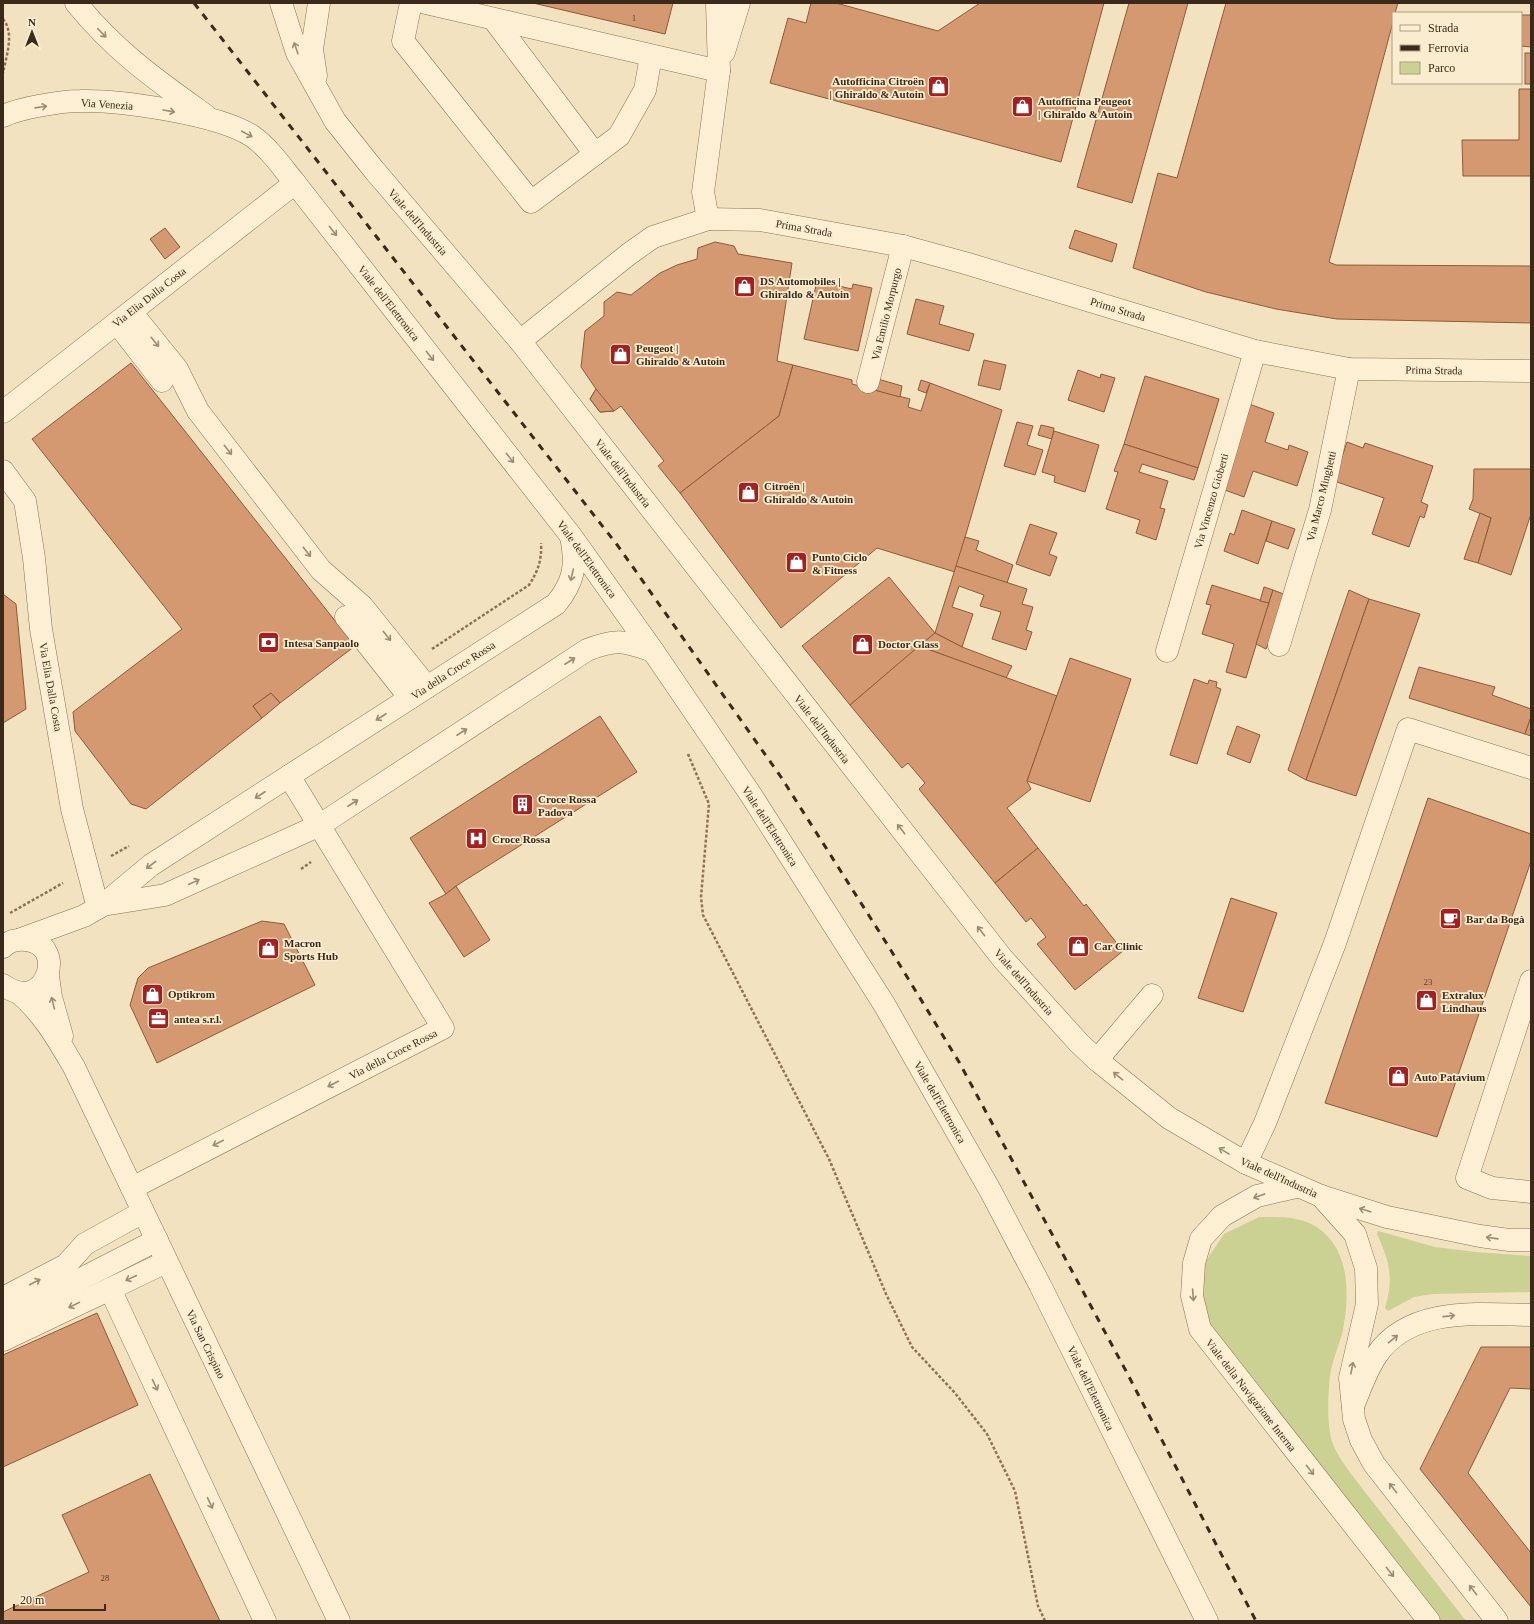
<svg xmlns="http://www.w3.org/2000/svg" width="1534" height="1624" viewBox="0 0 1534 1624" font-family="Georgia,serif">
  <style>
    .green { fill: #cbd192 }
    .building { fill: #d49971; stroke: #8e5a39 }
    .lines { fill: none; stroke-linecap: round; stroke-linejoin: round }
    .minor-casing { stroke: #8d7255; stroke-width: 23 }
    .path { stroke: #8d7255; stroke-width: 2.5; stroke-dasharray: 3 2; stroke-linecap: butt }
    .minor { stroke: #fcefd3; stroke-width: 22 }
    .rail { stroke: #3b2a1b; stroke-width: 3; stroke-dasharray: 7 7; stroke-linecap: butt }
    .oneway { stroke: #9c8c77 }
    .labels { text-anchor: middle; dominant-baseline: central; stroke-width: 3.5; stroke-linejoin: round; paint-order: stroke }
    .number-label { font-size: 9px; fill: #614630 }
    .poi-label { font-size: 11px; font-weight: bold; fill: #3b2a1b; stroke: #f9eccf; text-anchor: start }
    .street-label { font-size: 11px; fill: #3b2a1b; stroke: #f9eccf }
  </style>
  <rect width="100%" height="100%" fill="#f2e2bf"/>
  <g class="green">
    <path d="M1259,1217C1274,1217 1290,1216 1304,1221C1351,1238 1351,1294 1342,1334C1338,1348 1332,1362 1330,1376C1328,1395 1327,1414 1330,1433C1332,1448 1343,1462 1351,1474L1466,1621H1441L1211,1331L1200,1304L1201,1279L1206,1261L1224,1234Z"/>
    <path d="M1378,1231L1435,1247L1476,1252L1531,1256V1292L1433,1294L1414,1297L1388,1311L1385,1308C1394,1278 1390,1263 1377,1234Z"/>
  </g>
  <g class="building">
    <path d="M533,3H673L665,34Z"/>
    <path d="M811,3H836L938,31L980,3H1104L1061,162L770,83L788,18L806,23Z"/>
    <path d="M1129,3H1188L1132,203L1077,187Z"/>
    <path d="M1226,3H1398L1395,13H1393V22L1329,262L1336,265L1531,266V323L1337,319L1276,309L1206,292L1133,268L1158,173L1177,178Z"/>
    <path d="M1521,15H1531V47L1521,46Z"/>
    <rect x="1525" y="53" width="6" height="31"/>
    <path d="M1519,89H1531V176H1463L1462,140H1519Z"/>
    <path d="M165,228L180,247L165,259L150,239Z"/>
    <path d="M1075,230L1117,244L1112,262L1069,248Z"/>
    <path d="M715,242L734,246L738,254L792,263L777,361L793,365L779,416L680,493L658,466L664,461L621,406L614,411L600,412L590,399L596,389L581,367L585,331L604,316V302L617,292L631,295L660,273L677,265L697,259L698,248Z"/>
    <path d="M817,281L852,289L853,284L872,288L858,351L804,339Z"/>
    <path d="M916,299L944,306L939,324L974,334L969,351L907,334Z"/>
    <path d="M984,360L1006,365L1000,390L978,385Z"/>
    <path d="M131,363L355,646L280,703L271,693L253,706L262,718L146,809L131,804L75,731L73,712L182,629L32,439Z"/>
    <path d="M793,365L852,380V384L910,399L908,407L921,411L930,383L1002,410L955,572L877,548L781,628L680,493L779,416Z"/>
    <path d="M1078,370L1100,378L1101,374L1115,378L1104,412L1068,400Z"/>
    <path d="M1145,376L1219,399L1198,468L1124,444Z"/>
    <path d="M871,377L902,386L900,397L867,388Z"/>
    <path d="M921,380L930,383L926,393L918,390Z"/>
    <path d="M596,389L614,411L600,412L590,399Z"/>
    <path d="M1249,404L1274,413L1265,442L1288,450L1289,445L1308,452L1297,486L1253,471L1244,497L1222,489Z"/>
    <path d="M1017,422L1033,426L1027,445L1043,450L1035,475L1004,466Z"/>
    <path d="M1041,425L1054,428L1052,439L1038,435Z"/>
    <path d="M1054,431L1099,445L1085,492L1054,482L1055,476L1042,472Z"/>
    <path d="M1347,442L1363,448L1365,443L1433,466L1421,502L1428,505L1424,518L1420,516L1409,547L1372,534L1384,498L1334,481Z"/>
    <path d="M1124,444L1198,468L1194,480L1142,464L1139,472L1168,481L1160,508L1165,509L1156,540L1136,533L1140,520L1106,509L1118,472L1114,471Z"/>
    <path d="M1474,469H1531V514L1511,575L1478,563L1491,518L1469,509L1473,499Z"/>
    <path d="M1242,510L1272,521L1258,564L1224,551L1230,533L1234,535Z"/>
    <path d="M1480,513L1491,518L1478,563L1464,559Z"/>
    <path d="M1272,521L1295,529L1288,549L1266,541Z"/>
    <path d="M1030,524L1057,533L1049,554L1057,557L1050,576L1016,564Z"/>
    <path d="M965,537L979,541L976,550L1013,565L1007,583L956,566Z"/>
    <path d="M956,566L1027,589L1022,604L1033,607L1026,630L1032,632L1026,650L992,639L1001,612L980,606L984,595L959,586L952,607L973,614L962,647L935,633Z"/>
    <path d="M889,577L935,633L850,705L802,646Z"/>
    <path d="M1212,585L1269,603L1246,678L1226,672L1234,644L1202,634L1211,605L1206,604Z"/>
    <path d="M1264,587L1273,590L1269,603L1260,601Z"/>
    <path d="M1273,590L1289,596L1266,649L1256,644Z"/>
    <path d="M1349,590L1369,599L1306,780L1288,770Z"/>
    <path d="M3,594L16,604L26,709L3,723Z"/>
    <path d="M1369,599L1420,614L1356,796L1306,780Z"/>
    <path d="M935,633L962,647L1012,666L1006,678L919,646Z"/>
    <path d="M919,646L1057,696L1027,781L1031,789L1007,808L1038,848L995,883L919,789L925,783L908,763L902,768L850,705Z"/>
    <path d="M1070,658L1131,679L1090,802L1027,781Z"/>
    <path d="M1419,667L1495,687L1492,695L1531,709V717L1525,734L1409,698Z"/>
    <path d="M1194,679L1208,684L1209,680L1217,682L1216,687L1221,689L1197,764L1170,755Z"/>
    <path d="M271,693L280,703L262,718L253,706Z"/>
    <path d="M600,716L637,772L456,886L446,894L410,838Z"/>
    <path d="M1531,717V736L1525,734Z"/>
    <path d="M1237,726L1260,735L1250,763L1227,754Z"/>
    <path d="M1428,798L1531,834V861L1437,1137L1325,1103Z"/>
    <path d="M1038,848L1084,906L1086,904L1123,951L1075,990L1037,944L1046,937L1031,918L1026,922L995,883Z"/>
    <path d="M456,886L490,940L464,957L429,903L446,894Z"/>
    <path d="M1231,898L1277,913L1243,1012L1198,998Z"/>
    <path d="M262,921L284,924L315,985L157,1063L130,1005L138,978L148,968Z"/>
    <path d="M97,1313L138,1405L3,1467V1355Z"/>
    <path d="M1481,1347H1531V1389L1510,1388L1468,1473L1531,1553V1607L1420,1469Z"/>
    <path d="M150,1474L220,1621H3V1612L89,1572L62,1515Z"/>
  </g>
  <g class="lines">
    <defs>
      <g id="minor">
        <path d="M76,3C116,52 155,79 205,115"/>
        <path d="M281,3L297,53L335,121L374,170L520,341L1002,958L1079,1043L1097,1060L1169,1118L1246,1163L1321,1196L1387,1217L1480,1236L1509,1240H1531"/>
        <path d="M411,3L403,41L531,202L619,136L645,90L651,56"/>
        <path d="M426,3L719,71"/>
        <path d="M494,20L595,154"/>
        <path d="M724,52L739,3"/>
        <path d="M316,76L312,49L319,3"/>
        <path d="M3,116C20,108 61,101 80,101C121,100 218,114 252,136C269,148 282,167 295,183L571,536L653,651L751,795L884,1004L990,1190L1040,1285L1207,1621"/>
        <path d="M708,219L703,192L719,71L717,3"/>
        <path d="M131,312L177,369L198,411L321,570L362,606L427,687"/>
        <path d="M117,323L162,381"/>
        <path d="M520,341L629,254L653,237L708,219L760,220L903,246L965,263L1255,351L1349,369L1531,371"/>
        <path d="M868,382L903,246"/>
        <path d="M3,412L295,183"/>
        <path d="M3,471L25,501L34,558L41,629L72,809L98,908"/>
        <path d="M346,617L410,698"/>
        <path d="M1279,645L1320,510L1349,369"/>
        <path d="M1167,651L1255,351"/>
        <path d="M103,905L165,895L320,825L587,650C617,638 624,641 653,651"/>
        <path d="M21,939L84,916L103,905L151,865L556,604C574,582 577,565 571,537"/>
        <path d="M3,947C9,941 17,939 26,940C69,944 46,1016 3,985"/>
        <path d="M48,976L51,997L62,1036"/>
        <path d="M1531,981L1467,1178L1492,1188L1531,1192"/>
        <path d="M19,993C43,1013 58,1040 74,1067L339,1621"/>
        <path d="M1097,1060L1152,995"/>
        <path d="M1246,1163L1265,1123L1335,943L1408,729L1531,768"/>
        <path d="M1296,1187L1257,1196L1222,1216L1201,1239L1194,1263L1192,1296L1200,1329L1429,1621"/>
        <path d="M132,1188L443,1028L289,776"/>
        <path d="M1321,1196L1355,1234L1366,1268L1367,1304L1350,1378L1354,1419L1361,1440L1374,1464L1497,1621"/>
        <path d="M166,1262L110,1289L265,1621"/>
        <path d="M3,1298L66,1265L85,1244L143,1212"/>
        <path d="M3,1319L157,1240"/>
        <path d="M3,1340L110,1289"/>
        <path d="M1353,1406C1360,1390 1366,1371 1376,1356C1409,1306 1479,1314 1531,1315"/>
      </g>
    </defs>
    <use href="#minor" class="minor-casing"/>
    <g class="path">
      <path d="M3,19C15,33 6,57 3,73"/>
      <path d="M432,649L529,585C538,571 542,560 541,543"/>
      <path d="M688,754L709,804L701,897L703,915L829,1159L886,1294L912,1347L955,1393L987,1434L1015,1491L1038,1606L1045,1621"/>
      <path d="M111,856L129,846"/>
      <path d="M301,869L311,862"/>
      <path d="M10,913L63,883"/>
    </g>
    <use href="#minor" class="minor"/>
    <path class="rail" d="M194,3L618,546L781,777L887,944L959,1062L1126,1371L1256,1621"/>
  </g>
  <defs><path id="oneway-shaft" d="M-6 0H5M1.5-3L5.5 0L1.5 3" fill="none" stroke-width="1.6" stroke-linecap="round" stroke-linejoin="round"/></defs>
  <g class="oneway">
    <use href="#oneway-shaft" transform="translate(102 33) rotate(46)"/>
    <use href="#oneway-shaft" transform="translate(296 48) rotate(-109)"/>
    <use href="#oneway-shaft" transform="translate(41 107) rotate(-8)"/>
    <use href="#oneway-shaft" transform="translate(169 111) rotate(10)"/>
    <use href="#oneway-shaft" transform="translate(247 134) rotate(28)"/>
    <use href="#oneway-shaft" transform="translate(333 231) rotate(52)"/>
    <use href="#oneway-shaft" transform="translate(155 342) rotate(51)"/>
    <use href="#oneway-shaft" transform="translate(430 356) rotate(52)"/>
    <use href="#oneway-shaft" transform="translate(228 450) rotate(52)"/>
    <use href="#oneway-shaft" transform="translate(510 458) rotate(52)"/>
    <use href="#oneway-shaft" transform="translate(307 552) rotate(52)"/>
    <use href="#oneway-shaft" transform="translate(572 575) rotate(103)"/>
    <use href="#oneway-shaft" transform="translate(387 636) rotate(51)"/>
    <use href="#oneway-shaft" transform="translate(570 661) rotate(-33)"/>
    <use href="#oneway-shaft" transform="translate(381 717) rotate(147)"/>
    <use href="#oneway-shaft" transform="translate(462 732) rotate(-33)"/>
    <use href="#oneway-shaft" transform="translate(260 795) rotate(147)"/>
    <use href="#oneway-shaft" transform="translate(353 803) rotate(-33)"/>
    <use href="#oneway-shaft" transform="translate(901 829) rotate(-128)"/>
    <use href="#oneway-shaft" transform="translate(151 865) rotate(143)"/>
    <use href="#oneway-shaft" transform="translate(194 882) rotate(-25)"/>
    <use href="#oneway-shaft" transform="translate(981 931) rotate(-128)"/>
    <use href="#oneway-shaft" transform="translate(53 1003) rotate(-104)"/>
    <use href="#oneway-shaft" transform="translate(1118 1076) rotate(-141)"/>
    <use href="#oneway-shaft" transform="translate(333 1084) rotate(153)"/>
    <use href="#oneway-shaft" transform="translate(218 1143) rotate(153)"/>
    <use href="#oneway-shaft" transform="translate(1224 1151) rotate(-149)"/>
    <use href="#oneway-shaft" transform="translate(1259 1196) rotate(160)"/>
    <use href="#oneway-shaft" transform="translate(1365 1210) rotate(-163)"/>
    <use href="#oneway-shaft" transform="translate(1492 1238) rotate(-172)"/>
    <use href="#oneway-shaft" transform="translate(131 1278) rotate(155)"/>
    <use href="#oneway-shaft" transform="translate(35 1282) rotate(-28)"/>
    <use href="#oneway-shaft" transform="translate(1193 1295) rotate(86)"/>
    <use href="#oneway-shaft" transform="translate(74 1305) rotate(154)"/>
    <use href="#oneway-shaft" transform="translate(1449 1316) rotate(-6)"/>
    <use href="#oneway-shaft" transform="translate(1393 1339) rotate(-39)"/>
    <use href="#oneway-shaft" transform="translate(1352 1368) rotate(-79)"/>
    <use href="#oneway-shaft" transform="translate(155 1385) rotate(65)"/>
    <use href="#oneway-shaft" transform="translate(1310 1470) rotate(52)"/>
    <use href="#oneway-shaft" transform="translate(1393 1488) rotate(-128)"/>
    <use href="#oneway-shaft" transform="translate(210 1503) rotate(65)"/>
    <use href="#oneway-shaft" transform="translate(1390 1572) rotate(52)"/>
    <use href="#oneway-shaft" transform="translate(1473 1590) rotate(-128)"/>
  </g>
  <defs>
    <symbol id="shop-square" viewBox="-11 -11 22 22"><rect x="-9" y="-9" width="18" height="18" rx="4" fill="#a21f22" stroke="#f9eccf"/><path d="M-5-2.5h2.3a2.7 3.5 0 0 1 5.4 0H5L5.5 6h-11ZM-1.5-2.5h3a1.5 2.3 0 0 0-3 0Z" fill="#fff"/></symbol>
    <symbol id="bank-square" viewBox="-11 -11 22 22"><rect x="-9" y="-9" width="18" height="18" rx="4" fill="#a21f22" stroke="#f9eccf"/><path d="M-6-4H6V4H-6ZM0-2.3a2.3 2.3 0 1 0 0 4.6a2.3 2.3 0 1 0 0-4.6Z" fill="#fff"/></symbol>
    <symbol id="building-square" viewBox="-11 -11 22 22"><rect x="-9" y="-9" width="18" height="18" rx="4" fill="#a21f22" stroke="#f9eccf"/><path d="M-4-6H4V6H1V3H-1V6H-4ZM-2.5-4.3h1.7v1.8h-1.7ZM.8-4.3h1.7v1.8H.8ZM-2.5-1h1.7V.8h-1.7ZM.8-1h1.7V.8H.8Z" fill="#fff"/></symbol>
    <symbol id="hospital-square" viewBox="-11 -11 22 22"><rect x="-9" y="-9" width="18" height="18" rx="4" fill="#a21f22" stroke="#f9eccf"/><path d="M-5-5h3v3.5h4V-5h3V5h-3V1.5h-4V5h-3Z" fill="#fff"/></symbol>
    <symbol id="cafe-square" viewBox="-11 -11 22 22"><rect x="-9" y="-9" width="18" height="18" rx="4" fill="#a21f22" stroke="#f9eccf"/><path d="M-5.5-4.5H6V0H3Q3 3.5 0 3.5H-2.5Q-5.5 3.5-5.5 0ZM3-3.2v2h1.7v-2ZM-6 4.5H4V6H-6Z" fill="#fff"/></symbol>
    <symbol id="office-square" viewBox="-11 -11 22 22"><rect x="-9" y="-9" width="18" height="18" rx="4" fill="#a21f22" stroke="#f9eccf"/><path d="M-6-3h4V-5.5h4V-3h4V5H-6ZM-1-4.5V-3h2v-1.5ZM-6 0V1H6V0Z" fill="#fff"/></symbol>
  </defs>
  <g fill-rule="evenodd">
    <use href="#shop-square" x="926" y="74" width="25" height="25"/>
    <use href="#shop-square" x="1010" y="94" width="25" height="25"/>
    <use href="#shop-square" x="732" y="274" width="25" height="25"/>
    <use href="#shop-square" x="608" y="342" width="25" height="25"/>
    <use href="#shop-square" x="736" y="480" width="25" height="25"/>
    <use href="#shop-square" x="784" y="550" width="25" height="25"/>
    <use href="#bank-square" x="256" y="630" width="25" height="25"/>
    <use href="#shop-square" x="850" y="632" width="25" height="25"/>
    <use href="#building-square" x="510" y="792" width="25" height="25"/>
    <use href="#hospital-square" x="464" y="826" width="25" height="25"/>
    <use href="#cafe-square" x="1438" y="906" width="25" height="25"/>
    <use href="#shop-square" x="1066" y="934" width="25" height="25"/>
    <use href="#shop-square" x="256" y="936" width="25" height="25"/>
    <use href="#shop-square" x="140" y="982" width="25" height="25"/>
    <use href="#shop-square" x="1414" y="988" width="25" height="25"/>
    <use href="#office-square" x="146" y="1006" width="25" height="25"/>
    <use href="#shop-square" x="1386" y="1064" width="25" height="25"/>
  </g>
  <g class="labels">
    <g class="number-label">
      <text x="634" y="18">1</text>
      <text x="1428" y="982">23</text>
      <text x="105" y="1578">28</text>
    </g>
    <g class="poi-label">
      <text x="924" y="81" text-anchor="end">Autofficina Citroën<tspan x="924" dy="13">| Ghiraldo &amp; Autoin</tspan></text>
      <text x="1038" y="101">Autofficina Peugeot<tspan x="1038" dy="13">| Ghiraldo &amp; Autoin</tspan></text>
      <text x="760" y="281">DS Automobiles |<tspan x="760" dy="13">Ghiraldo &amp; Autoin</tspan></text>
      <text x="636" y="348">Peugeot |<tspan x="636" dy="13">Ghiraldo &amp; Autoin</tspan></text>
      <text x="764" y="486">Citroën |<tspan x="764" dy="13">Ghiraldo &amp; Autoin</tspan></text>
      <text x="812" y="557">Punto Ciclo<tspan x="812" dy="13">&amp; Fitness</tspan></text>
      <text x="284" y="643">Intesa Sanpaolo</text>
      <text x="878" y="644">Doctor Glass</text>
      <text x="538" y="799">Croce Rossa<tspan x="538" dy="13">Padova</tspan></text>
      <text x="492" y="839">Croce Rossa</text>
      <text x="1466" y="919">Bar da Bogà</text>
      <text x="284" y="943">Macron<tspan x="284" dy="13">Sports Hub</tspan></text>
      <text x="1094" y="946">Car Clinic</text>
      <text x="168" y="994">Optikrom</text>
      <text x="1442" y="995">Extralux<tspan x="1442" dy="13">Lindhaus</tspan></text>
      <text x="174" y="1019">antea s.r.l.</text>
      <text x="1414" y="1077">Auto Patavium</text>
    </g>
    <g class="street-label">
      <text transform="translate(107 104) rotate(4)">Via Venezia</text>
      <text transform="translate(418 222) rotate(49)">Viale dell'Industria</text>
      <text transform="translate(804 228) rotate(10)">Prima Strada</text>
      <text transform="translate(149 297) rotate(-38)">Via Elia Dalla Costa</text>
      <text transform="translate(389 303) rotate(52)">Viale dell'Elettronica</text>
      <text transform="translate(1118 309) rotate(17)">Prima Strada</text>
      <text transform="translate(886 314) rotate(-76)">Via Emilio Morpurgo</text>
      <text transform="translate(1434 370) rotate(1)">Prima Strada</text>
      <text transform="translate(623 473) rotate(52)">Viale dell'Industria</text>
      <text transform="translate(1321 496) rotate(-76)">Via Marco Minghetti</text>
      <text transform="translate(1211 501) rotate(-74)">Via Vincenzo Gioberti</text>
      <text transform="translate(587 559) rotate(54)">Viale dell'Elettronica</text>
      <text transform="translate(453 670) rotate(-33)">Via della Croce Rossa</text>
      <text transform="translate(51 687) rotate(80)">Via Elia Dalla Costa</text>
      <text transform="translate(822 729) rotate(52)">Viale dell'Industria</text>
      <text transform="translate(770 826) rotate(57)">Viale dell'Elettronica</text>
      <text transform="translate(1024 982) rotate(49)">Viale dell'Industria</text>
      <text transform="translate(393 1054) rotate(-27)">Via della Croce Rossa</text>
      <text transform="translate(940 1102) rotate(60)">Viale dell'Elettronica</text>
      <text transform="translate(1279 1177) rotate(24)">Viale dell'Industria</text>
      <text transform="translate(206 1344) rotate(64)">Via San Crispino</text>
      <text transform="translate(1091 1388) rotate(64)">Viale dell'Elettronica</text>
      <text transform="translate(1251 1395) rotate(52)">Viale della Navigazione Interna</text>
    </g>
  </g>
  <rect width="1534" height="1624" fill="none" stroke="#3b2a1b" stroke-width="8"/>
  <rect x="1392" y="12" width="130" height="72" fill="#f9eccf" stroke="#ad9e87"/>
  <rect x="1400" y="25" width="20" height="6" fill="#fcefd3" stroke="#ad9e87"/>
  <text x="1428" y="32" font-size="12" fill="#3b2a1b">Strada</text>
  <rect x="1400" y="45" width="20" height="6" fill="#3b2a1b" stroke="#ad9e87"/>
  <text x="1428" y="52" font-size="12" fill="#3b2a1b">Ferrovia</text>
  <rect x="1400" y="62" width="20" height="12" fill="#cbd192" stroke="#ad9e87"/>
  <text x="1428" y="72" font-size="12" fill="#3b2a1b">Parco</text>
  <g transform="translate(32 32)" stroke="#f9eccf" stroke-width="3" paint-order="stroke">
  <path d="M0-3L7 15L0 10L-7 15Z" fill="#3b2a1b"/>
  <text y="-6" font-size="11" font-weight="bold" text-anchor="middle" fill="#3b2a1b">N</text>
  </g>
  <path d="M14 1604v6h91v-6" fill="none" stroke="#3b2a1b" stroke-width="2"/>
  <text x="20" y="1604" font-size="12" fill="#3b2a1b" stroke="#f9eccf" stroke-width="3" paint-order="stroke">20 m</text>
</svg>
